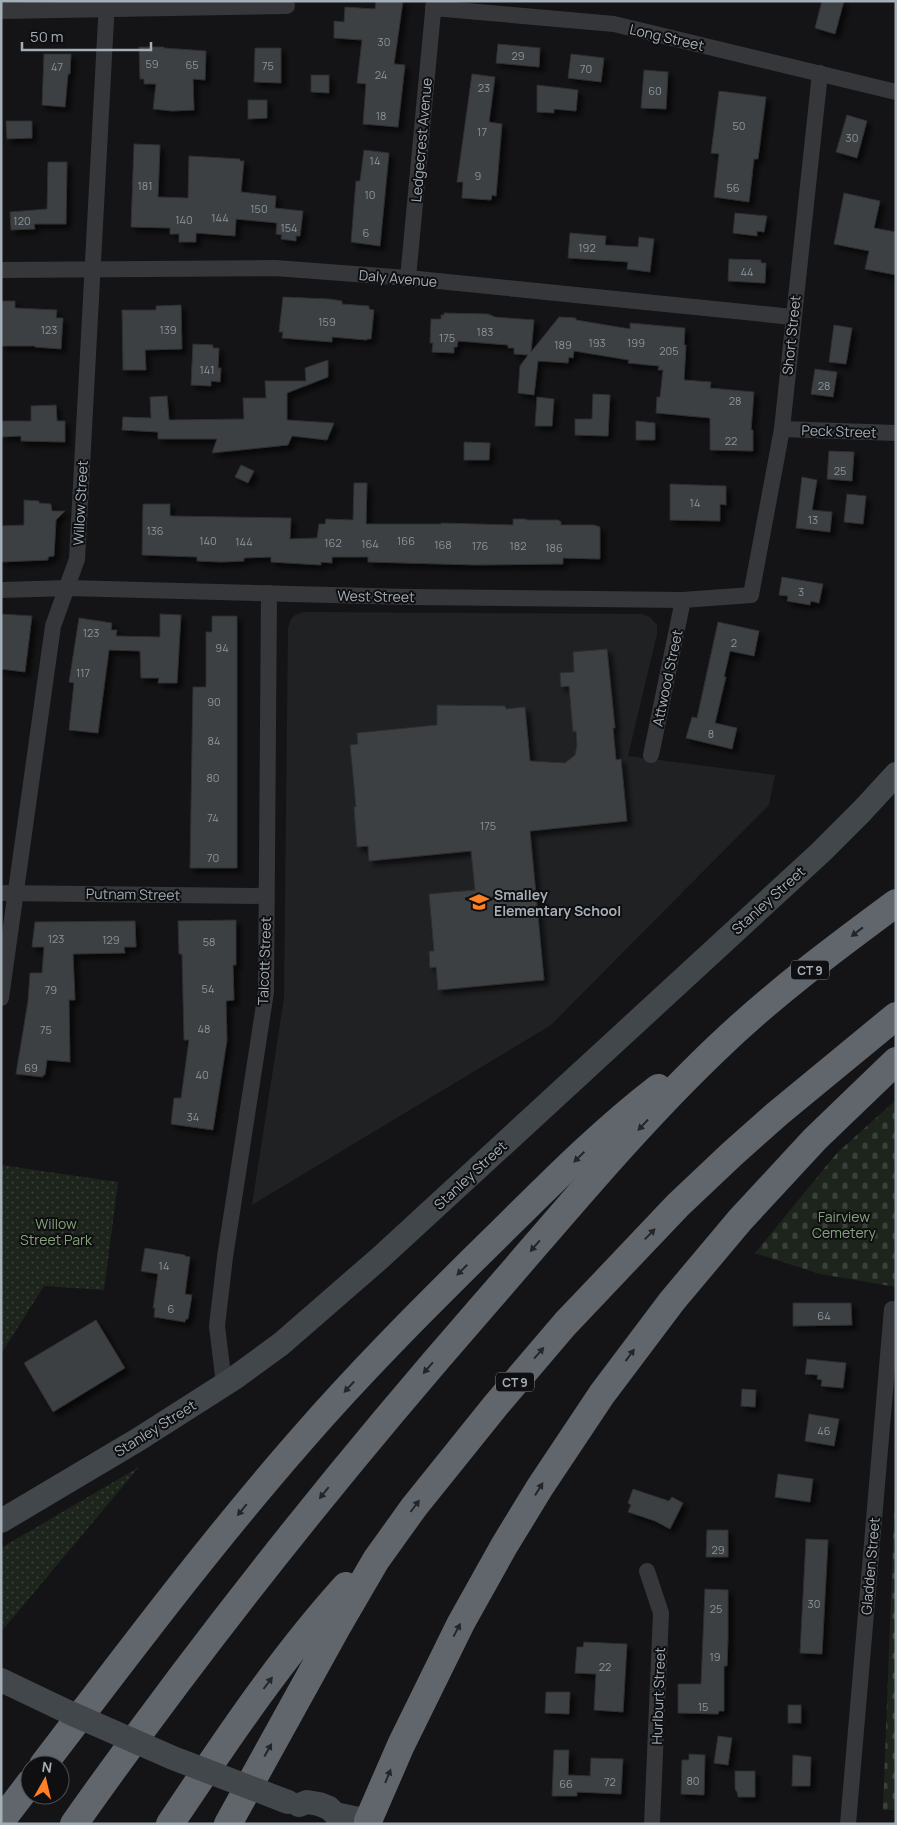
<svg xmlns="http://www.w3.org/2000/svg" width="897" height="1825" viewBox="0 0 897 1825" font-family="Manrope,sans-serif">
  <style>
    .built { fill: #202123 }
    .cemetery { fill: url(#cemetery-stones) }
    .park { fill: url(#park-dots) }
    .building { fill: #3e4043; stroke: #2e2f32; filter: url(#shadow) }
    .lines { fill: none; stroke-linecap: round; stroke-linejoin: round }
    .street { stroke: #35373b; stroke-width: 16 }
    .secondary { stroke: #42474b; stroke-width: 24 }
    .highway { stroke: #60666c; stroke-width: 28 }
    .secondary-bridge { stroke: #42474b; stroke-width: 24 }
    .oneway { fill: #232528 }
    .labels { text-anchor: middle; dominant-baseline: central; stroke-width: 4; stroke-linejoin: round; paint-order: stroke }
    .number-label { font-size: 11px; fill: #8b939a }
    .shield { fill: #0f0f11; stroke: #787f85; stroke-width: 1 }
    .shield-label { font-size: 12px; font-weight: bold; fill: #a5afb7 }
    .street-label { font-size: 14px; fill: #a5afb7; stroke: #0f0f11 }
    .poi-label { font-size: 14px; font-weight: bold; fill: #a5afb7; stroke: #0f0f11; text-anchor: start }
    .park-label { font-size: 14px; fill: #82a37a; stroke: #0f0f11 }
  </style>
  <defs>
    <pattern id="cemetery-stones" width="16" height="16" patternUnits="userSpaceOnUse" patternTransform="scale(1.25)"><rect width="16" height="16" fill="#1c241c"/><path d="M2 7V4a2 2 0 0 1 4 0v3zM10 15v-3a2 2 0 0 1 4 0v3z" fill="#3a413b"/></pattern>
    <pattern id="park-dots" width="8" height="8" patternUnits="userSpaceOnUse" patternTransform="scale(1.25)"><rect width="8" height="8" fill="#1c241c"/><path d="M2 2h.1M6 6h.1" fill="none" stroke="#3a413b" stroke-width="1.8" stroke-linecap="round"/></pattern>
    <filter id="shadow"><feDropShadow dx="4.5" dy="4.5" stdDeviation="2.5" flood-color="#0009"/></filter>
  </defs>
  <rect width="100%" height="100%" fill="#141416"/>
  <path class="built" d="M304,612L642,614L650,617L657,625V634L628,756L775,775L769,805L551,1025L252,1205L284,998L288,628L291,619L295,615Z"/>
  <g class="cemetery">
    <path d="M896,1100V1287L820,1274L755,1253L837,1153Z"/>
    <path d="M896,1461V1810H883Z"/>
  </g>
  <g class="park">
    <path d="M1,1165L118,1182L104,1290L44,1286L1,1354Z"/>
    <path d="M139,1467L1,1632V1548Z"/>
  </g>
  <g class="building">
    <path d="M376,1H403L394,64L405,65L398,127L363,124L366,84L357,83L362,40L334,38V21L344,22L345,7L375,9Z"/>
    <path d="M822,1H844L835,34L815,28Z"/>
    <path d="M498,44L540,48L539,67L496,63Z"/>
    <path d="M139,47H164V48L206,51L205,80L193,79L194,110L172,111L153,109L156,84H144V79H140Z"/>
    <path d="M255,48H281V83L254,82Z"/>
    <path d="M44,54H71L70,74H68L65,107L42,105Z"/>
    <path d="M571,54L604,58L601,82L568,78Z"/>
    <path d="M644,70L668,72L666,109L641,108Z"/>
    <path d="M472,74L495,77L489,122L502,124L496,196L492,195L491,200L462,198L463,182H457Z"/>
    <path d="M311,75H329V93L311,92Z"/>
    <path d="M537,85L578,90L576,111L554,109V113L537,112Z"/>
    <path d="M719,91L766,97L758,159H754L749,202L714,197L719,154L711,153Z"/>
    <path d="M248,100H267V118L248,119Z"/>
    <path d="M847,115L867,121L857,158L836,152Z"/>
    <path d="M6,121H32V138L7,139Z"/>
    <path d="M134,144L160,145L158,197L188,198L189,156L240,159V161H244L241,192L276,196L275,208L303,211L300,236H296V241L281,239L282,235L276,234L277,223L236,219L235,236L196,233V242H179V234H170V228L131,227Z"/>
    <path d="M364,150L389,153L380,246L351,242L356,181H360Z"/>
    <path d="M48,162H67L66,224H34L35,229L11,230L10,212L47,209Z"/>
    <path d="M844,193L880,201L874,228L896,232V275L865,269L869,251L834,244Z"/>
    <path d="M735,213L767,216L764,232L757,231V236L733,233Z"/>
    <path d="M570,233L606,236L605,245L638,247L639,237L654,239L650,272L627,269L628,262L568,258Z"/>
    <path d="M729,259L761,260V263H766L765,283L728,281Z"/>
    <path d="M283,297L329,299L342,301V304L369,306V309L374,310L371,339H367V340L332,337V342L282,338L283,332H279Z"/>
    <path d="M1,301H15V308L57,310L56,318H63L61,349L35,347V346H1Z"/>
    <path d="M181,305L182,349L145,350L146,370H123L122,310H156V306Z"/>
    <path d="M444,313L488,314L495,317L534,320L531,352L559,317L576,318V320L630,329V323L685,328L684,345H686L684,380L711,382L710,388L754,392L751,430H753V451L710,450V418L656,413L657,397H660L663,370H658L659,366L628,363L629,360L574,351L573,358L569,357L568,363L538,361L534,395L518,393L520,366L528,355L514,354V348H508V345L458,341L457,347H454V353L432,352L433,343H430L431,319H441V315H444Z"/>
    <path d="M834,325L852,328L846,364L829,362Z"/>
    <path d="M193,344L213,345V348H219L218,368H221L220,382L211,381V386L191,385Z"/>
    <path d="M328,360V377L287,393V420L334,423L327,440L292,436L288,445L212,453L217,439H158V432L122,430L123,417L151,418L150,397L167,396L169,420L244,419L243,398H266L265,381H306L305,368Z"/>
    <path d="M815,369L837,372L833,397L811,394Z"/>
    <path d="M593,394L610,395L608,436L575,435V419H592Z"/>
    <path d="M537,397L554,399L552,426H535Z"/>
    <path d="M56,405L57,421H65V442L21,441V436L1,437V421H31V406Z"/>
    <path d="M636,421L655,423V440H636Z"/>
    <path d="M464,442L490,443L489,460H464Z"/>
    <path d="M829,451L854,452L852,481L827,479Z"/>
    <path d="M241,465L254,471L248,483L235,477Z"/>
    <path d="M802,477L817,480L812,510L832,512L830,532L796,528Z"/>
    <path d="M354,483H367L366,524H441V523L513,525V519H526V520H558L561,522V525H594L600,527V559L563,558V564L477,565L368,562V557H332V563L321,562V565L271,562V557L244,558V561L221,562L197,561V557L142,555L143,504H170V516L291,518L290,539L317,538L319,524H325L326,519L353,520Z"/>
    <path d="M670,484L726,486V505L720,504V521L670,520Z"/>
    <path d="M847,494L866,496L863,524L844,522Z"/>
    <path d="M24,500L39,501V503L51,504L52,511H65L56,520L54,556L48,557V560L1,562V526L24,525Z"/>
    <path d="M782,577L823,584L819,603L811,601L810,605L787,601L788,596L779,595Z"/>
    <path d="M1,614L32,616L25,672L1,669Z"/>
    <path d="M160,614L181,615L177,683H158L159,678H141L140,651L109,650L98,733L69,730L74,683L69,682L79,618L112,623L111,630H117L116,636L160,637Z"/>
    <path d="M212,616H237V868H190L193,687H206V632H212Z"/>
    <path d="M718,622L759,631L754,656L730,651L724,677H726L715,723L737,728L732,749L686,738L692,717L697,718Z"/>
    <path d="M607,649L615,728H613L616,760L621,759L627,821L530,831L544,980L438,990L436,967L430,968L429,951H434L429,894L475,890L471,851L369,861L368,846L357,847L354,807H356L350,745L358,744L357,733L437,725V705L505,706L506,709L525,707L530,761L565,763L575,755L577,746L576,731L573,732L569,686L561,687L560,673L574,672L573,652Z"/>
    <path d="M236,920V965H233L234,1000L226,1001L227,1040L213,1130L171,1124L174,1098H181L189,1040H184L182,954H179L178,921Z"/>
    <path d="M135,921L136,947H124L125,953L73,954L75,1000H69L70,1062L47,1060L45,1075H43V1077L16,1074L28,1001L30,973H42L44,947H32L35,922Z"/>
    <path d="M145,1248L185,1255V1256L190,1257L185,1294L192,1295L188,1319H186L185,1322L154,1317L155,1308H153L158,1274L141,1271Z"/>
    <path d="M793,1303H851L852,1325L793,1326Z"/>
    <path d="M96,1320L125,1368L53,1412L24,1363Z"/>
    <path d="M807,1359L846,1363L843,1388L821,1386L822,1380L817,1379L818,1375L805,1374Z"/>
    <path d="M742,1389L756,1390L755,1407L741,1406Z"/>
    <path d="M809,1414L839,1419L834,1446L805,1441Z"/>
    <path d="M778,1474L813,1479L810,1502L775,1497Z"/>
    <path d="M633,1489L669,1501L672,1497L683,1503L670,1529L655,1521L628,1512L631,1505L628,1503Z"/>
    <path d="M707,1530H728V1557H706Z"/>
    <path d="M806,1539L828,1540L822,1654L800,1653Z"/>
    <path d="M705,1589L728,1590V1638L727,1666H724V1711H719L718,1714L678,1713V1684H701Z"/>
    <path d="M584,1642L627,1644L623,1712L594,1710L596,1674L575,1673L577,1647H583Z"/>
    <path d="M546,1692H570L569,1714L545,1713Z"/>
    <rect x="788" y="1705" width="13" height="18"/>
    <path d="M718,1736L732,1738L728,1765L714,1763Z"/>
    <path d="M554,1750H569L568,1775L590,1776L591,1758L623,1759L621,1794L577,1792V1796H552Z"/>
    <path d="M689,1754L705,1755L704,1795L681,1794L682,1760H689Z"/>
    <path d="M793,1755L811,1757L810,1786H792Z"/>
    <path d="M735,1771H755V1797H738L737,1792L735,1789Z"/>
  </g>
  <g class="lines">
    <g class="street">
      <path d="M433,8L614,24L896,92"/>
      <path d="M1,11L287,6"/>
      <path d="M1,270L275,268L408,278L793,317"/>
      <path d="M408,278L434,1"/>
      <path d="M782,429L896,433"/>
      <path d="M1,590L68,588L409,597L683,600L751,595L782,429L820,73"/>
      <path d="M651,755L683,600"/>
      <path d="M1,893L266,896"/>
      <path d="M1,998L53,626L77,559L107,1"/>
      <path d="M224,1384L217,1326L225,1257L266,992L269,593"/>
      <path d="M647,1571L661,1613L652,1824"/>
      <path d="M848,1824L892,1309"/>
    </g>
    <g class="secondary">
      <path d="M1,1521L139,1439L233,1379L281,1344L381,1257L821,852L862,811L896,774"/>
      <path d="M1,1680L68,1712"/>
      <path d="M299,1805L307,1802L319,1804L329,1808L335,1814L368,1821L367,1824"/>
    </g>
    <g class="highway">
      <path d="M43,1765C127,1655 210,1544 301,1440C360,1372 424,1308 489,1244C543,1191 597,1135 658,1088"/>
      <path d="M1,1821L30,1783"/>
      <path d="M368,1821L401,1745L461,1623L504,1546L540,1487L602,1394L672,1301L740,1220L815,1139L896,1061"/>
      <path d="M74,1824C201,1644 338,1472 483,1306C558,1220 634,1127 717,1048C772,995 835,948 896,903"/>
      <path d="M170,1824C225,1742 280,1659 346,1586"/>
      <path d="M228,1824L337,1627L376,1560L414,1507L496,1405L565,1324L678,1205L732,1154L777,1114L896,1016"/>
    </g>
    <path class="secondary-bridge" d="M68,1712L173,1758L288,1802"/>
  </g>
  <defs><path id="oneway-solid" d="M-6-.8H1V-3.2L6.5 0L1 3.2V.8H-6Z" transform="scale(1.25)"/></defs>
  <g class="oneway">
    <use href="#oneway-solid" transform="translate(857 932) rotate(142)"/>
    <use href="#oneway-solid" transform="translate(643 1125) rotate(133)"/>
    <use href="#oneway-solid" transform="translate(579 1157) rotate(136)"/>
    <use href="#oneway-solid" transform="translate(650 1234) rotate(-46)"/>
    <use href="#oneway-solid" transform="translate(535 1246) rotate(131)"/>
    <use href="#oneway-solid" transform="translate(462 1270) rotate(135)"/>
    <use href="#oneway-solid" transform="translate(539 1353) rotate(-49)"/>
    <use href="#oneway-solid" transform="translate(630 1355) rotate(-54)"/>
    <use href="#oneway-solid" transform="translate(428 1368) rotate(131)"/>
    <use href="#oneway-solid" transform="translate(349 1387) rotate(133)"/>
    <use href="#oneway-solid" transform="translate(539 1489) rotate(-58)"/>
    <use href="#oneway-solid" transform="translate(324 1493) rotate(129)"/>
    <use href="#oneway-solid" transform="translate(415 1506) rotate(-53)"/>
    <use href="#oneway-solid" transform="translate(242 1510) rotate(129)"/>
    <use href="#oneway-solid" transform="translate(457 1630) rotate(-62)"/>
    <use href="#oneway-solid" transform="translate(268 1683) rotate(-53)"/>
    <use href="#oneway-solid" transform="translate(268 1750) rotate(-61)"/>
    <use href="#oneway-solid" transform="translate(388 1776) rotate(-68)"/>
  </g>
  <defs>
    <symbol id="school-bare" viewBox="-9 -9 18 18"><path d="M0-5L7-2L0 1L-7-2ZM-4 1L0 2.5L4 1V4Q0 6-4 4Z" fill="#fe7f24" stroke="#0f0f11" stroke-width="2.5" paint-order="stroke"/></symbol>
  </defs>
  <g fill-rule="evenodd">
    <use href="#school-bare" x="465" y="888" width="28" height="28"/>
  </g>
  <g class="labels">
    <g class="number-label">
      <text x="384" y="41">30</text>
      <text x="518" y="55">29</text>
      <text x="152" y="63">59</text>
      <text x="192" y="64">65</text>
      <text x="268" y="65">75</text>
      <text x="57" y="66">47</text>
      <text x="586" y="68">70</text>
      <text x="381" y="74">24</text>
      <text x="484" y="87">23</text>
      <text x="655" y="90">60</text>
      <text x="381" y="115">18</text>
      <text x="739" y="125">50</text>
      <text x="482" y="131">17</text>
      <text x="852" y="137">30</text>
      <text x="375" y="160">14</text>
      <text x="478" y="175">9</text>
      <text x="145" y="185">181</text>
      <text x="733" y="187">56</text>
      <text x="370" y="194">10</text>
      <text x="259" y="208">150</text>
      <text x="220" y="217">144</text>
      <text x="184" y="219">140</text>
      <text x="22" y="220">120</text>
      <text x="289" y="227">154</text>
      <text x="366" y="232">6</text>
      <text x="587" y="247">192</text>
      <text x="747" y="271">44</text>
      <text x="327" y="321">159</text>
      <text x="49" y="329">123</text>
      <text x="168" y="329">139</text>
      <text x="485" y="331">183</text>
      <text x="447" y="337">175</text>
      <text x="597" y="342">193</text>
      <text x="636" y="342">199</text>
      <text x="563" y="344">189</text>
      <text x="669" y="350">205</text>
      <text x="207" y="369">141</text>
      <text x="824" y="385">28</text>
      <text x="735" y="400">28</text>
      <text x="731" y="440">22</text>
      <text x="840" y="470">25</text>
      <text x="695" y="502">14</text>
      <text x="813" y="519">13</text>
      <text x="155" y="530">136</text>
      <text x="208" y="540">140</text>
      <text x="406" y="540">166</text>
      <text x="244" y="541">144</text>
      <text x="333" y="542">162</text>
      <text x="370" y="543">164</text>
      <text x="443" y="544">168</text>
      <text x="480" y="545">176</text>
      <text x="518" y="545">182</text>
      <text x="554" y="547">186</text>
      <text x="801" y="591">3</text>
      <text x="91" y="632">123</text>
      <text x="734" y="642">2</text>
      <text x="222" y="647">94</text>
      <text x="83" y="672">117</text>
      <text x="214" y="701">90</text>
      <text x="711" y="733">8</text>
      <text x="214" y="740">84</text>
      <text x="213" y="777">80</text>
      <text x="213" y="817">74</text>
      <text x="488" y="825">175</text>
      <text x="213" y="857">70</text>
      <text x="56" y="938">123</text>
      <text x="111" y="939">129</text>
      <text x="209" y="941">58</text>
      <text x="208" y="988">54</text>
      <text x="51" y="989">79</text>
      <text x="204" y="1028">48</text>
      <text x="46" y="1029">75</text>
      <text x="31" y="1067">69</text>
      <text x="202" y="1074">40</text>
      <text x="193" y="1116">34</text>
      <text x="164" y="1265">14</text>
      <text x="171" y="1308">6</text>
      <text x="824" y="1315">64</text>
      <text x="824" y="1430">46</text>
      <text x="718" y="1549">29</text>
      <text x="814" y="1603">30</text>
      <text x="716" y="1608">25</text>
      <text x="715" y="1656">19</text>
      <text x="605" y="1666">22</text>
      <text x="703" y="1706">15</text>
      <text x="693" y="1780">80</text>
      <text x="610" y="1781">72</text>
      <text x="566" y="1783">66</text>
    </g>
    <g class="shield">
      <rect x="791" y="960.5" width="38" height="19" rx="4"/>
      <rect x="496" y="1372.5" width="38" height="19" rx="4"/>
    </g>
    <g class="shield-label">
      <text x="810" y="970">CT 9</text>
      <text x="515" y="1382">CT 9</text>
    </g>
    <g class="street-label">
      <text transform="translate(667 37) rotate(13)">Long Street</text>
      <text transform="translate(421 140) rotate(-85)">Ledgecrest Avenue</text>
      <text transform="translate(398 278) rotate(5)">Daly Avenue</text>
      <text transform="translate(791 335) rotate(-84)">Short Street</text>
      <text transform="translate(839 431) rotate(2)">Peck Street</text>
      <text transform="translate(80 503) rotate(-87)">Willow Street</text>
      <text transform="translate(376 596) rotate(1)">West Street</text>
      <text transform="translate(667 678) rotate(-78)">Attwood Street</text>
      <text transform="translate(133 894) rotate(1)">Putnam Street</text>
      <text transform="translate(768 900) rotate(-42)">Stanley Street</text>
      <text transform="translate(264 961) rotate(-88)">Talcott Street</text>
      <text transform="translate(470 1175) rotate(-43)">Stanley Street</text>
      <text transform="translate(155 1428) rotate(-32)">Stanley Street</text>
      <text transform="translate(870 1566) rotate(-85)">Gladden Street</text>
      <text transform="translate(658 1696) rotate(-88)">Hurlburt Street</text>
    </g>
    <g class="poi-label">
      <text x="494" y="894">Smalley<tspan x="494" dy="16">Elementary School</tspan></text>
    </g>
    <g class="park-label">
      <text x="844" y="1216">Fairview<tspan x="844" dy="16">Cemetery</tspan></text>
      <text x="56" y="1223">Willow<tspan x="56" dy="16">Street Park</tspan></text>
    </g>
  </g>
  <rect width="897" height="1825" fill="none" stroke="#a5afb7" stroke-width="5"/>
  <g transform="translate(45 1780) rotate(8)"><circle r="24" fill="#0f0f11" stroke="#4b4f53"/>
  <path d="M0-4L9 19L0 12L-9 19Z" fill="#fe7f24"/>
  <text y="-8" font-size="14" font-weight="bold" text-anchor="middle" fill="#a5afb7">N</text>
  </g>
  <path d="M22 42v8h129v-8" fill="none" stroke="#a5afb7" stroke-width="2.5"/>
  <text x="30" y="42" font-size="15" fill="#a5afb7" stroke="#0f0f11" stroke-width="4" paint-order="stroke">50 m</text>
</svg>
